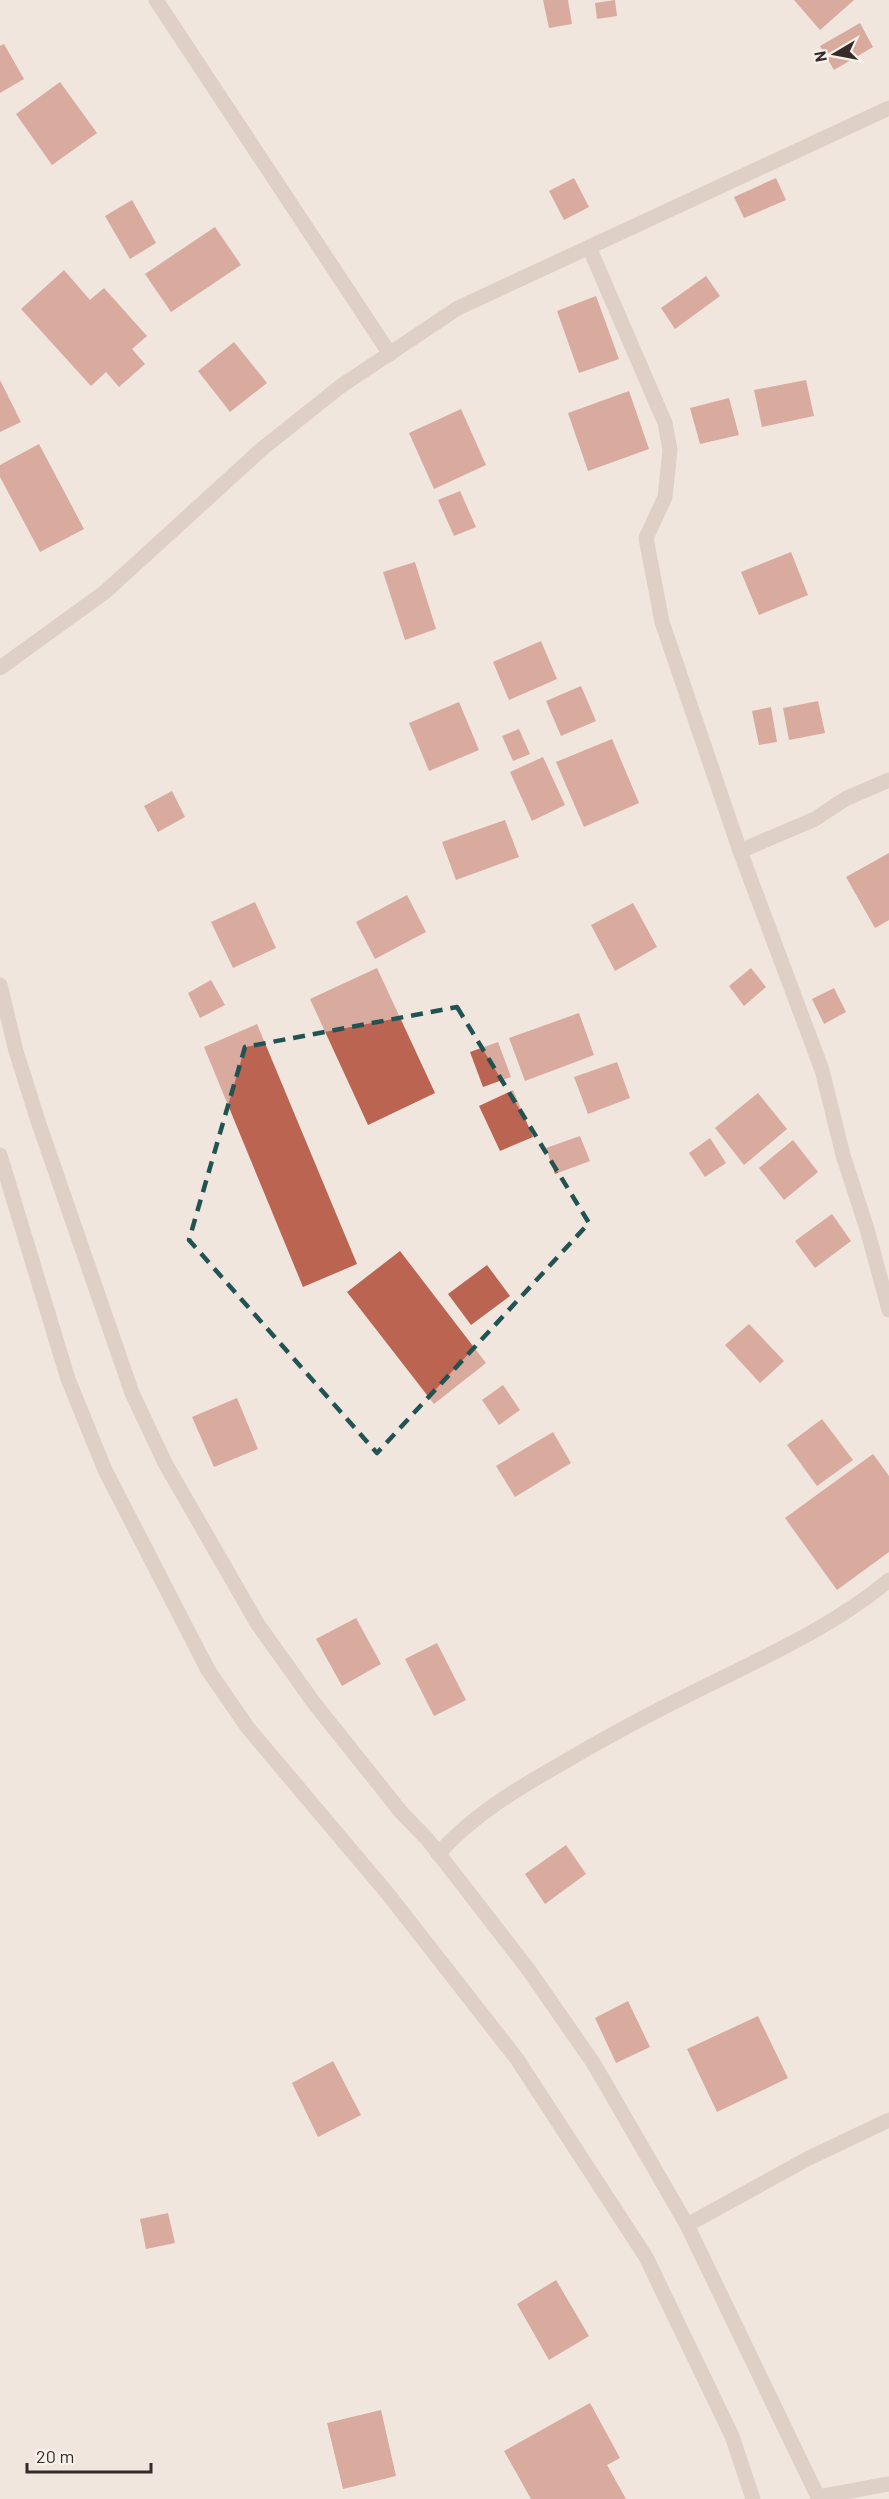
<svg xmlns="http://www.w3.org/2000/svg" width="889" height="2499" viewBox="0 0 889 2499" font-family="Barlow,sans-serif">
  <style>
    .building { fill: #bb6451 }
    .lines { fill: none; stroke-linecap: round; stroke-linejoin: round }
    .minor { stroke: #c7b6aa; stroke-width: 15 }
    .marked { fill: none; stroke: #225353; stroke-width: 4.5; stroke-dasharray: 12 8; stroke-linejoin: round }
  </style>
  <rect width="100%" height="100%" fill="#f0e6de"/>
  <g class="building">
    <path d="M543,0H568L572,24L549,28Z"/>
    <path d="M615,0L617,16L597,19L595,3Z"/>
    <path d="M794,0H854L820,30Z"/>
    <path d="M860,23L873,47L834,70L820,46Z"/>
    <path d="M4,44L24,79L0,93V46Z"/>
    <path d="M60,82L97,133L52,165L16,114Z"/>
    <path d="M574,178L589,207L564,220L549,191Z"/>
    <path d="M776,178L786,200L744,218L734,197Z"/>
    <path d="M132,200L156,243L130,259L105,216Z"/>
    <path d="M215,227L241,265L171,312L145,274Z"/>
    <path d="M64,270L90,300L104,288L147,336L132,349L145,364L119,387L106,372L91,386L21,309Z"/>
    <path d="M706,276L720,296L675,329L661,308Z"/>
    <path d="M596,296L619,359L579,373L557,311Z"/>
    <path d="M234,342L267,383L230,412L198,371Z"/>
    <path d="M0,380L21,422L0,432Z"/>
    <path d="M806,380L814,416L762,427L754,390Z"/>
    <path d="M629,391L649,449L588,471L568,413Z"/>
    <path d="M729,398L739,435L700,444L690,408Z"/>
    <path d="M461,409L486,465L434,489L409,433Z"/>
    <path d="M39,444L84,529L40,552L0,477V465Z"/>
    <path d="M460,491L476,527L454,536L438,500Z"/>
    <path d="M791,552L808,595L759,615L741,572Z"/>
    <path d="M415,562L436,629L405,640L383,572Z"/>
    <path d="M541,641L557,679L509,700L493,662Z"/>
    <path d="M581,686L596,721L561,736L546,701Z"/>
    <path d="M818,701L825,733L789,740L783,708Z"/>
    <path d="M459,702L479,750L429,771L409,723Z"/>
    <path d="M771,707L777,742L759,745L752,711Z"/>
    <path d="M519,729L530,754L513,761L502,736Z"/>
    <path d="M612,739L639,803L584,827L556,762Z"/>
    <path d="M543,757L565,805L532,821L510,772Z"/>
    <path d="M172,791L185,817L158,832L144,806Z"/>
    <path d="M505,820L519,857L456,880L442,842Z"/>
    <path d="M889,853V920L875,928L846,877Z"/>
    <path d="M407,895L426,932L375,959L356,922Z"/>
    <path d="M255,902L276,948L233,968L211,922Z"/>
    <path d="M633,903L657,947L615,971L591,925Z"/>
    <path d="M377,968L435,1093L368,1125L310,999Z"/>
    <path d="M751,968L766,987L744,1006L729,986Z"/>
    <path d="M211,980L225,1005L200,1018L188,993Z"/>
    <path d="M834,988L846,1012L824,1024L812,999Z"/>
    <path d="M579,1013L594,1055L525,1081L509,1038Z"/>
    <path d="M257,1024L357,1264L303,1287L204,1047Z"/>
    <path d="M498,1042L511,1077L483,1087L470,1052Z"/>
    <path d="M617,1062L630,1098L588,1114L574,1077Z"/>
    <path d="M513,1090L533,1137L500,1151L479,1106Z"/>
    <path d="M758,1093L787,1129L744,1165L715,1128Z"/>
    <path d="M580,1136L590,1161L555,1174L546,1148Z"/>
    <path d="M710,1138L726,1163L705,1177L689,1153Z"/>
    <path d="M793,1140L818,1172L784,1200L759,1168Z"/>
    <path d="M832,1214L851,1241L815,1268L795,1241Z"/>
    <path d="M400,1251L486,1363L434,1404L347,1292Z"/>
    <path d="M487,1265L510,1296L471,1325L448,1294Z"/>
    <path d="M749,1324L784,1361L760,1383L725,1345Z"/>
    <path d="M503,1385L520,1410L499,1425L482,1400Z"/>
    <path d="M237,1398L258,1449L214,1467L192,1417Z"/>
    <path d="M822,1419L853,1460L817,1486L787,1445Z"/>
    <path d="M553,1432L571,1463L515,1497L496,1466Z"/>
    <path d="M873,1454L889,1476V1552L837,1590L785,1518Z"/>
    <path d="M356,1618L381,1664L342,1686L316,1639Z"/>
    <path d="M437,1643L466,1700L434,1716L405,1659Z"/>
    <path d="M566,1845L586,1874L545,1904L525,1874Z"/>
    <path d="M628,2001L650,2047L616,2063L595,2018Z"/>
    <path d="M758,2016L788,2078L717,2112L687,2049Z"/>
    <path d="M333,2061L361,2115L318,2137L292,2083Z"/>
    <path d="M168,2213L175,2243L146,2249L140,2219Z"/>
    <path d="M556,2280L589,2336L549,2360L517,2304Z"/>
    <path d="M590,2403L620,2458L607,2465L626,2499H531L504,2451Z"/>
    <path d="M381,2410L396,2476L343,2489L327,2423Z"/>
  </g>
  <g class="lines">
    <g class="minor">
      <path d="M156,0L390,354"/>
      <path d="M589,247L665,423L670,450L665,497L646,538L662,622L740,851L822,1070L843,1155L867,1229L889,1310"/>
      <path d="M0,668L105,592L263,448L341,386L458,308L889,108"/>
      <path d="M740,851L815,819L845,799L889,780"/>
      <path d="M0,985L16,1051L38,1121L132,1393L165,1463L257,1623L314,1703L401,1812L428,1840L528,1969L594,2064L687,2225L819,2499"/>
      <path d="M0,1155L68,1379L105,1470L208,1670L248,1728L388,1894L517,2059L646,2257L732,2436L753,2499"/>
      <path d="M438,1854C472,1816 515,1790 559,1765C606,1737 655,1711 704,1687C768,1655 834,1626 889,1580"/>
      <path d="M687,2225L809,2158L889,2120"/>
      <path d="M818,2497L889,2484"/>
    </g>
  </g>
  <path d="M0 0H889V2499H0ZM457,1007L589,1223L377,1453L189,1240L245,1047Z" fill="#f0e6de" fill-opacity=".55" fill-rule="evenodd"/>
  <path class="marked" d="M457,1007L589,1223L377,1453L189,1240L245,1047Z"/>
  <g transform="translate(835 54) rotate(260)" stroke="#f8f1ea" stroke-width="4.5" paint-order="stroke">
  <path d="M0-4.5L10 22L0 15L-10 22Z" fill="#352c29"/>
  <text y="-9" font-size="16" font-weight="bold" text-anchor="middle" fill="#352c29">N</text>
  </g>
  <path d="M27 2463v9h124v-9" fill="none" stroke="#352c29" stroke-width="3"/>
  <text x="36" y="2463" font-size="18" fill="#352c29" stroke="#f8f1ea" stroke-width="4.5" paint-order="stroke">20 m</text>
</svg>
